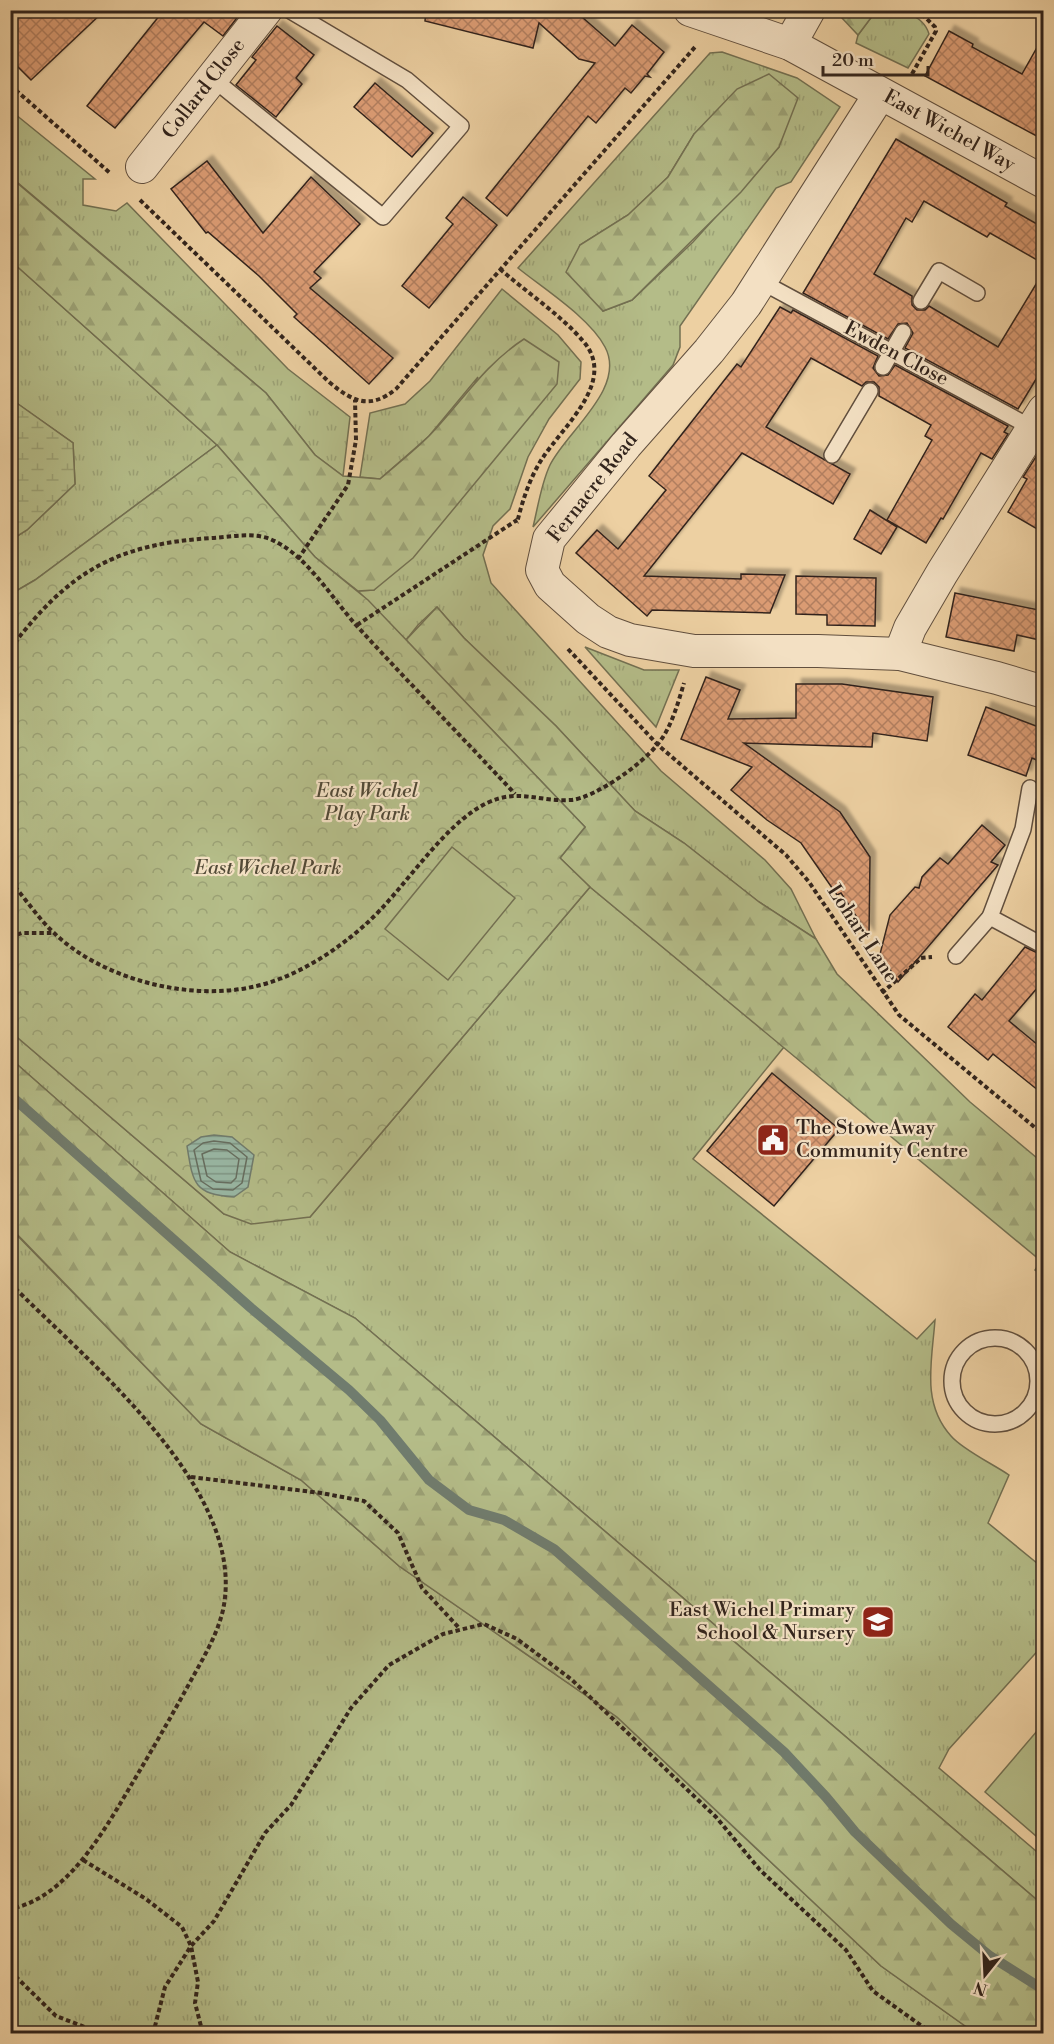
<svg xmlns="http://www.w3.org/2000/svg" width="1054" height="2044" viewBox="0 0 1054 2044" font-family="'Libre Bodoni',serif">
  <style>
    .grass { fill: url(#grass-tufts); stroke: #737052; stroke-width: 1.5; fill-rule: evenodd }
    .forest { fill: url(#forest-firs); stroke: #737052; stroke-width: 1.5 }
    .wetland { fill: url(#wetland-marsh); stroke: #737052; stroke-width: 1.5 }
    .park { fill: url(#park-crowns); stroke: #737052; stroke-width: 1.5 }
    .pitch { fill: #b4bc88; stroke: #737052; stroke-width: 1.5 }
    .water { fill: url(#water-rules); stroke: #707c6e; stroke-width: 1.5 }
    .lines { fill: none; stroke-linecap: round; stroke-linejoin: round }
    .shore { stroke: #666e60; stroke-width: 1.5 }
    .stream { stroke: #707c6e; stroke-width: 10 }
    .building { fill: url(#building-cross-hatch); stroke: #32241c; stroke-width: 1.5; filter: url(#shadow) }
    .service-casing { stroke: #614f3e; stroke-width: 18 }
    .minor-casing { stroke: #614f3e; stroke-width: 34 }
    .path { stroke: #32241c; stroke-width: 4; stroke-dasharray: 4.5 3; stroke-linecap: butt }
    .service { stroke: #f3e0c3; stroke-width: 15 }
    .minor { stroke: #f3e0c3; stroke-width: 32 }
    .labels { text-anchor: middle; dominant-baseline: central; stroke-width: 4.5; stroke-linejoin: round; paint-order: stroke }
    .street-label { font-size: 20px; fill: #32241c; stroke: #f3e0c3 }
    .park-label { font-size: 20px; font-style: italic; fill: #524a37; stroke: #f3e0c3 }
    .poi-label { font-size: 20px; fill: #32241c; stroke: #f3e0c3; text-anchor: start }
  </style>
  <defs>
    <pattern id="grass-tufts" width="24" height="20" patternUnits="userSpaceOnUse" patternTransform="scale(1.5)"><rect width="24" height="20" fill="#b4bc88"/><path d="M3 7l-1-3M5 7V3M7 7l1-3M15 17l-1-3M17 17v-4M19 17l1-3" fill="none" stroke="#9ba175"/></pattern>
    <pattern id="forest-firs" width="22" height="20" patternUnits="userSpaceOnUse" patternTransform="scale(1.5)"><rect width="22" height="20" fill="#b4bc88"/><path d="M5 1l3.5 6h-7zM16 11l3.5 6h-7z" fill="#9ba175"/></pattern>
    <pattern id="wetland-marsh" width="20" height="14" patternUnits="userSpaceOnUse" patternTransform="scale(1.5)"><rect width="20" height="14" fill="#b4bc88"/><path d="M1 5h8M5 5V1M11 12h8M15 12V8" fill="none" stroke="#9ba175"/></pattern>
    <pattern id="park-crowns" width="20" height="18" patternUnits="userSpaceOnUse" patternTransform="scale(1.5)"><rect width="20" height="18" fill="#b4bc88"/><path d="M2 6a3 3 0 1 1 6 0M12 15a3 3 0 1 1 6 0" fill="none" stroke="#9ba175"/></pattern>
    <pattern id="water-rules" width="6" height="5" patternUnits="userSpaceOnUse" patternTransform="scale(1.5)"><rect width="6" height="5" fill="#99b7a4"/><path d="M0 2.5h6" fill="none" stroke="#7d9585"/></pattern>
    <pattern id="building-cross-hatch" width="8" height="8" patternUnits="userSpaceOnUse" patternTransform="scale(1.5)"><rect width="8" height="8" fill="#da9b73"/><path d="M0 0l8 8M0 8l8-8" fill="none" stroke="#b17e5e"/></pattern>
    <filter id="shadow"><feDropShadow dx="5.5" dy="-5.5" stdDeviation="1.5" flood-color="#0004"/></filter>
  </defs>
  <rect width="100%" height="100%" fill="#edd0a2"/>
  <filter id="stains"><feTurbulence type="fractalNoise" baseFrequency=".00333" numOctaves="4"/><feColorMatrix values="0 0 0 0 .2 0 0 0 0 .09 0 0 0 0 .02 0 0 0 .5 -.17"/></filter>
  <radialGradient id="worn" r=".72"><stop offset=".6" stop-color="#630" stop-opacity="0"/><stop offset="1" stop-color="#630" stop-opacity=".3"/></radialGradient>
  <g class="grass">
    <path d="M876,11C896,11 922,11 929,34L908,68L856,43L858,35Z"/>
    <path d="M722,52L797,78L840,107L791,182L776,188L680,326V347L673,365L533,527C538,507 541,484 550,465C566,432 627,388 605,347C590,318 544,289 518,268L710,53ZM694,134L779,147L693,242L632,300L603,311L580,245L628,215L668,177Z"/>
    <path d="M10,110L95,179H83V205L116,211L127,203L288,369L350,417L343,476L315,455L266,393L11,177Z"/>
    <path d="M11,261L217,445L35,580L11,594V540L27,530L75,484L73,443L11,399Z"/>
    <path d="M502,289L558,335L581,362L580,379L549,419L528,457L510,509L493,526L483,555L491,583L661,771L765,860L791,889L816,939L759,902L684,843L635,811L556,726L464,638L437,607L418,625L406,640L358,591L374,590L478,377L429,436L380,479L360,477L370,413L405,404L430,381Z"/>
    <path d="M585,647L644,670H679L656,727Z"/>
    <path d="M590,887L784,1047L693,1159L917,1339L935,1320C932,1361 921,1403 951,1436C963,1450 993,1464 1009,1475L988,1523L1043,1568V1645L949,1749L939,1768L1043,1857V1905L355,1318L230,1252L11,1059V1032L224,1214L310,1217Z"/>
    <path d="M10,1228L201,1424L301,1480L399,1566L617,1717L881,1966L975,2033H11Z"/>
  </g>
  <g class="forest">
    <path d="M841,11V10L876,11L858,35L841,17Z"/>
    <path d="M769,74L798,98L779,147L741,192L632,300L603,311L566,272L580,245L628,215L668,177L694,134L737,89Z"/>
    <path d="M10,177L266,393L315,455L343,476L380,479C396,465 414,451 429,436C461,403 484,365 524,339L559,362L557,384L413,558L374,590L358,591L315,557L217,445L11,261Z"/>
    <path d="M437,607L464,638L556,726L635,811L684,843L759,902L816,939L837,974L970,1102L1043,1163V1275L1035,1270L1041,1261L590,887L560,858L585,827L406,640Z"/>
    <path d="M11,1059L230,1252L355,1318L1043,1905V2033H975L881,1966L617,1717L399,1566L301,1480L201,1424L11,1228Z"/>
  </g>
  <path class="wetland" d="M11,399L73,443L75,484L27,530L11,540Z"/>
  <path class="park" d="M217,445L315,557L368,600L585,827L560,858L590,887L310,1217L251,1224L224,1214L11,1032V594L35,580Z"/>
  <g class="pitch">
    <path d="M452,847L515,898L448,980L385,929Z"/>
    <path d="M1043,1724V1842L985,1792Z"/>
  </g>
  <path class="water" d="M214,1135L232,1137L254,1155L248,1187L234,1197C194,1194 193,1184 187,1146L201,1137Z"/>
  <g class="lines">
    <g class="shore">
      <path d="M214,1141L230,1143L247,1157L242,1183L233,1190L213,1189L201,1181L194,1150L203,1143Z"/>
      <path d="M214,1149L227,1150L239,1159L236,1178L231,1183L216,1182L207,1176L202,1154Z"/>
    </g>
    <path class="stream" d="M10,1095L251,1308L349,1390L380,1420L429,1480L469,1510L504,1520L554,1549L784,1752L826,1797L855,1832L951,1924L990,1956L1044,1990"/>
  </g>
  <g class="building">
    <path d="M10,10H105L31,80L10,59Z"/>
    <path d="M164,10H243L223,36L204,22L115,128L87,106Z"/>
    <path d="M426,10H574L615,46L632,25L664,52L647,74L650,77L645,76L631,93L625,88L596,123L588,116L507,216L486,198L595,63L579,59L539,23L533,48L425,21Z"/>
    <path d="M277,26L314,55L296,78L302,84L276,117L236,85L256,60L252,57Z"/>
    <path d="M949,31L973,44L972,47L1022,74L1044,35V140L925,76Z"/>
    <path d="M375,83L433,133L412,157L354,107Z"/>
    <path d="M896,139L1007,203L1005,206L1044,228V264L990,233L987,237L924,201L912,222L906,218L874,274L912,296V305L917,310H925L929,306L998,347L1044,271V366L1018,409L905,348L913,333L907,323L898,324L888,339L803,293Z"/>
    <path d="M207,161L263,233L311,177L360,224L314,272L321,278L310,288L393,358L369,384L294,317L297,314L259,276L208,232L206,233L171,189Z"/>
    <path d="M463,197L497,225L429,308L402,286L453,224L446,218Z"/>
    <path d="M780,307L791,313L793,310L878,356L873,368L879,376L888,375L895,365L1008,426L1004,432L1008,434L992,459L981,453L943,519L941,518L926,543L887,520L932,440L925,436L931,425L879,396V387L874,382H866L862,386L811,358L766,427L850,474L833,504L742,453L644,576L741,579V574L785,575L770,613L652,610L647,616L576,553L597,530L618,549L666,490L649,476L737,364L741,367Z"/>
    <path d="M1039,452L1042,454L1044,452V533L1008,512L1027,479L1023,477Z"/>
    <path d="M870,510L897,527L881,554L854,539Z"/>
    <path d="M796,576L876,578L875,626L827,625V615L796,614Z"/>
    <path d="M955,593L1044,611V641L1017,635L1014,651L946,637Z"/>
    <path d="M706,677L740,690L728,719L796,718V684H842L933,697L927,741L873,733L872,747L744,743L840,812L870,857L869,936L841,893L837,895L801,843L767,820L731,790L752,767L681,739Z"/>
    <path d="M986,707L1044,729V763L1032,758L1026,776L968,755Z"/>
    <path d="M982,825L1005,845L991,862L998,865L898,982L880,954L890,915L915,887L919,888L922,877L940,858L948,864Z"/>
    <path d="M1025,947L1044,956V980L1009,1021L1044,1050V1095L993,1054L988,1060L948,1027L975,994L982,1000Z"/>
    <path d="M772,1073L839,1129L774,1206L707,1151Z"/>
  </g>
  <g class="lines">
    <defs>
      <g id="service">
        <path d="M212,78L383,217L461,126L407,80L289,10"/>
        <path d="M760,281L1036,430"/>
        <path d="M921,301L939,271L977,293"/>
        <path d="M883,367L903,332"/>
        <path d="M832,455L870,391"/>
        <path d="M1030,788L1023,829L990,917L1044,946"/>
        <path d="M956,956L990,917"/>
        <circle cx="995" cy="1381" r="43"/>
      </g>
      <g id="minor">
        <path d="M690,10L790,44L1044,182"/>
        <path d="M790,44L809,10"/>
        <path d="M880,94L746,304L709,351L626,445L549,539L542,570L550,585L588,619L608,632L630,640L694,651H818L900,654L997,678L1044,692"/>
        <path d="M142,167L266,10"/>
        <path d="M900,654L910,628L942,573L1044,410"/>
      </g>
    </defs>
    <use href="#service" class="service-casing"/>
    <use href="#minor" class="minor-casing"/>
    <g class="path">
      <path d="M912,74L936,31L935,27L918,10"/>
      <path d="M10,85L110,173"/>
      <path d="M140,200L329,382C353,402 370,410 396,389L695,47"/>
      <path d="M500,269C525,291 562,316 583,341C618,381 563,426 542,459C530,477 522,502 517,523"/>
      <path d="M298,559L348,485L356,440L355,400"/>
      <path d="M357,625L517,520"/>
      <path d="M10,649C68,572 115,544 212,538C230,537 252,532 270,539C306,554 331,597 356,625C408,682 462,737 515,794"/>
      <path d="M568,649L658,745L786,855L809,882L899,1015L1044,1135"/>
      <path d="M1038,764L1044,748"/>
      <path d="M10,881C25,898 38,918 54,933C102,979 187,1001 252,987C293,979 335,952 366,924C404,890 443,824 487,803C518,788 539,802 571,800C595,798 642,764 657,745C671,729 678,703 684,683"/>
      <path d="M10,937L22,933H53"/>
      <path d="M882,993L921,958L932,957"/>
      <path d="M10,1283C85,1360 249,1489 223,1610C217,1636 202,1660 189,1684C171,1717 152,1750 133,1782C105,1829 68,1898 10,1909"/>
      <path d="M191,1477L321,1493L364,1501L398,1533L422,1588L460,1629"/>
      <path d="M83,1860L146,1899L182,1927L191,1946L198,1982L195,2003L203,2034"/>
      <path d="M10,1971L56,2016L103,2034"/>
      <path d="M153,2034L165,1987L191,1946L214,1921L265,1833L291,1805L351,1708L389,1665L443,1634L484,1624L517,1639L571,1679L716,1817L760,1870L846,1950L873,1991L933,2034"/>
    </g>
    <use href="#service" class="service"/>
    <use href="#minor" class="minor"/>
  </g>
  <defs>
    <symbol id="civic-square" viewBox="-11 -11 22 22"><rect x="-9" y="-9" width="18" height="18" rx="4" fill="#8f2418" stroke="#f3e0c3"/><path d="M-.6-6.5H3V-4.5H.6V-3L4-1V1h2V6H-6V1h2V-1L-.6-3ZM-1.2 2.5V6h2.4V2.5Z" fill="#fff"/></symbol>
    <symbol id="school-square" viewBox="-11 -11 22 22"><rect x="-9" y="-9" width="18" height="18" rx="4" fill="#8f2418" stroke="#f3e0c3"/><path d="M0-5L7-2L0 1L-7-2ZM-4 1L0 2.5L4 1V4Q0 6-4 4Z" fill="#fff"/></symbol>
  </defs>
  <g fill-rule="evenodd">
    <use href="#civic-square" x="754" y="1121" width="38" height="38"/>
    <use href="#school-square" x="859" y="1603" width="38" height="38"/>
  </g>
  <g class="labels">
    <g class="street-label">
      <text transform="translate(204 89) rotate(-52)">Collard Close</text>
      <text transform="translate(949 131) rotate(29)">East Wichel Way</text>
      <text transform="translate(896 354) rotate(28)">Ewden Close</text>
      <text transform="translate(593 488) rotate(-52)">Fernacre Road</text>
      <text transform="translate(862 934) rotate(57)">Lohart Lane</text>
    </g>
    <g class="park-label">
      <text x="367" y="791">East Wichel<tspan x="367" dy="23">Play Park</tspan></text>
      <text x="268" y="868">East Wichel Park</text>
    </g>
    <g class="poi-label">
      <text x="796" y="1128">The StoweAway<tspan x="796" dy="23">Community Centre</tspan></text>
      <text x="855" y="1610" text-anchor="end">East Wichel Primary<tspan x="855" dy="23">School &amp; Nursery</tspan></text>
    </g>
  </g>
  <rect width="1054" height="2044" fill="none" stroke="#edd0a2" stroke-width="36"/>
  <rect x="12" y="12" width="1030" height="2020" fill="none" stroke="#32241c" stroke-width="3"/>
  <rect x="18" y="18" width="1018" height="2008" fill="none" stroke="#32241c" stroke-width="1.5"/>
  <g transform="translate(985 1975) rotate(198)" stroke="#f3e0c3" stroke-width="4.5" paint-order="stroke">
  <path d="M0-4.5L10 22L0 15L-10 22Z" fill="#32241c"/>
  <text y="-9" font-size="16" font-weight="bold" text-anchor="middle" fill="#32241c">N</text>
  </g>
  <path d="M823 66v9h105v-9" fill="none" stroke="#32241c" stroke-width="3"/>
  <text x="832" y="66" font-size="18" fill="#32241c" stroke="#f3e0c3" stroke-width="4.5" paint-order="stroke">20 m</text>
  <rect width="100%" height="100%" filter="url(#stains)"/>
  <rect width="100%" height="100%" fill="url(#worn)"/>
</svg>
